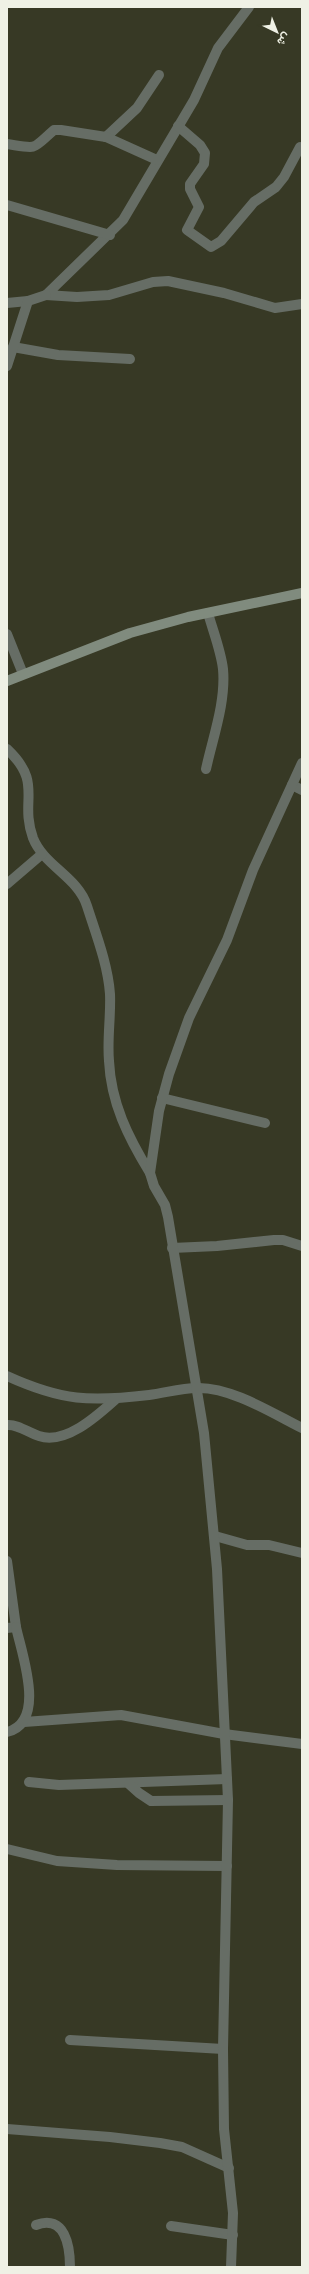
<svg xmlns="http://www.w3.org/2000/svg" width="309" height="2274" viewBox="0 0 309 2274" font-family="'Fira Sans Condensed',Vazirmatn,sans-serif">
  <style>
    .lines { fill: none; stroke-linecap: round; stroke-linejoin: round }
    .minor { stroke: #666d65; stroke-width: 10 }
    .secondary { stroke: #808b7e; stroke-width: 10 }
  </style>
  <rect width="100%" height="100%" fill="#373925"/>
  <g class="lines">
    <g class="minor">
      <path d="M249,7L218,48L194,100L123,220L46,295L77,297L109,295L153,282L168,281L224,293L275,308L302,304"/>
      <path d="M178,126L200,145L205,153L204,164L190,184V189L199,207L187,230L211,247L221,241L254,202L276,187L284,177L300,147"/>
      <path d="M106,137L137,108L159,75"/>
      <path d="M7,144C39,149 31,150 54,130H61L106,137L157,160"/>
      <path d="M7,205L110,235"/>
      <path d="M7,303L28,301"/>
      <path d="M13,347L58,355L130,359"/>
      <path d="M7,366L28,301L46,295"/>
      <path d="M7,634L23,674"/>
      <path d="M7,749C44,784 19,799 33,838C44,866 78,877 87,906C96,934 108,965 110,994C111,1016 107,1039 109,1061C111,1103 128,1137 150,1173"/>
      <path d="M206,769C213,737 226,702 223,669C221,651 213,631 208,613"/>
      <path d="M292,785L302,790"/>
      <path d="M7,884L42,854"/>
      <path d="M162,1098L265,1123"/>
      <path d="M172,1248L217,1246L274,1240H283L302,1246"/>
      <path d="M7,1376C62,1401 90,1402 149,1395C165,1393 181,1388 197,1388C231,1387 272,1413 302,1428"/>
      <path d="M7,1425C18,1424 29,1433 39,1436C66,1445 98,1415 117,1398"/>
      <path d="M215,1536L247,1545H269L302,1553"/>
      <path d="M7,1561L16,1627L7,1628"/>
      <path d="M24,1722L121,1715L224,1734L302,1744"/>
      <path d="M7,1732C47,1722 22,1655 16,1627"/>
      <path d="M29,1782L59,1785L227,1779"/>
      <path d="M129,1784L139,1793L151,1801L228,1800"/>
      <path d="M7,1849L57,1861L117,1865L227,1866"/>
      <path d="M70,2040L223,2049"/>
      <path d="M7,2129L110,2137L160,2143L182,2147L229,2168"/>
      <path d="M36,2225C65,2214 70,2246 70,2267"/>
      <path d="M171,2226L233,2235"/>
      <path d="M231,2267L233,2213L224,2129L223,2049L228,1800L217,1569L204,1433L168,1217L165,1205L154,1186L150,1173L159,1111L169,1074L189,1018L227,940L253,870L302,763"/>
    </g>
    <path class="secondary" d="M7,681L130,633L188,617L302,593"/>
  </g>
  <rect width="309" height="2274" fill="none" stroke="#eff1e5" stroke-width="16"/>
  <g transform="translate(277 32) rotate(137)" stroke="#373925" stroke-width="3" paint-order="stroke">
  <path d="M0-3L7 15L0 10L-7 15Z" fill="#eff1e5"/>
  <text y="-6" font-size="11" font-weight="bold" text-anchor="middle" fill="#eff1e5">ش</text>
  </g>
</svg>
